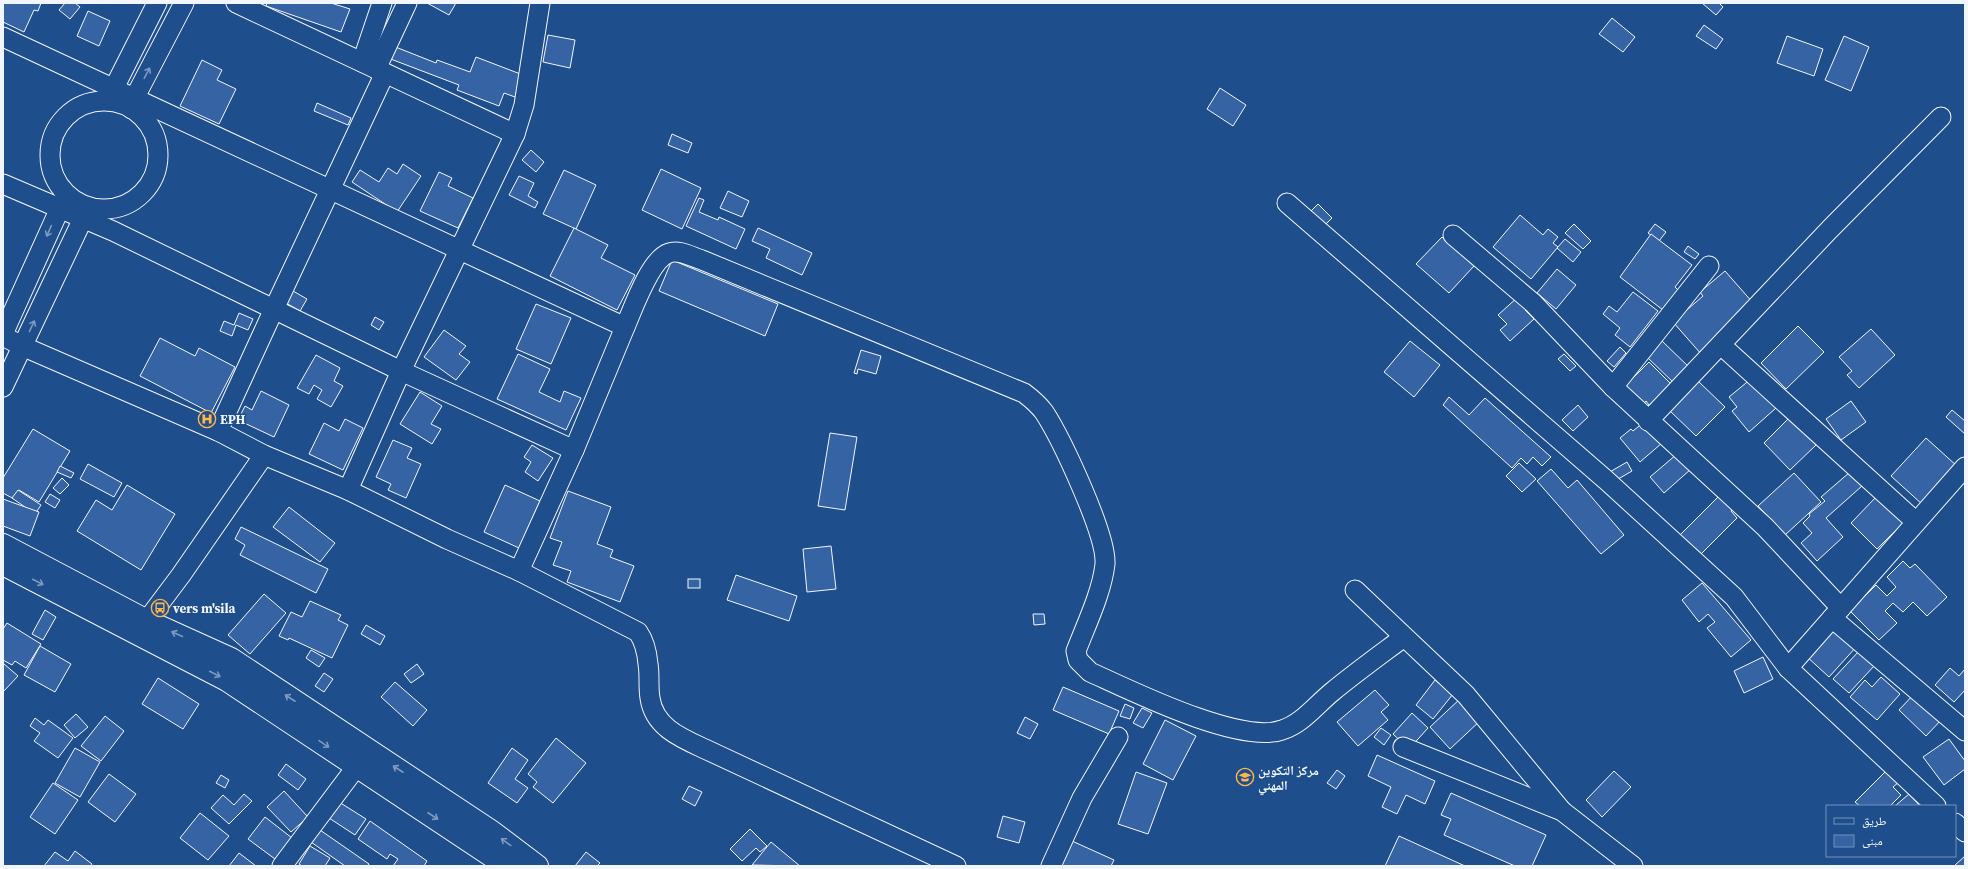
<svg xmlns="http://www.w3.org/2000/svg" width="1968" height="869" viewBox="0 0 1968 869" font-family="'Source Serif 4','Noto Naskh Arabic',serif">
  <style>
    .building { fill: #3563a3; stroke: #f2f6ff }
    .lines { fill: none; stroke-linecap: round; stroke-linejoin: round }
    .minor-casing { stroke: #f2f6ff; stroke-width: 21 }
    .major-casing { stroke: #f2f6ff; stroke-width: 24 }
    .minor { stroke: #1f4e8c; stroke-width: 19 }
    .major { stroke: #1f4e8c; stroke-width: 22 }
    .oneway { stroke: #7e9ac0 }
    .labels { text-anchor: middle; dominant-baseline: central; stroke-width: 3; stroke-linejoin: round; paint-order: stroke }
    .poi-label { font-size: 13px; font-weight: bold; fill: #f2f6ff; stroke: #1f4e8c; text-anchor: start }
  </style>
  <rect width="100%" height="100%" fill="#1f4e8c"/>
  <g class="building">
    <path d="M3,3H41L38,11L34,10L24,32L3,22Z"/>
    <path d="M65,3H75L80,7L70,19L59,10Z"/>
    <path d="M267,3H331L350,9L341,32L266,6Z"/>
    <path d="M427,3H456L449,15Z"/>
    <path d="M1702,3H1719L1723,7L1716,15Z"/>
    <path d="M88,11L110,21L99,46L77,36Z"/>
    <path d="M1612,18L1635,37L1623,52L1599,34Z"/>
    <path d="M1704,25L1723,39L1716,49L1696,36Z"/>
    <path d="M548,35L575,40L570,68L543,62Z"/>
    <path d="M1787,36L1823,49L1814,76L1777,63Z"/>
    <path d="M1844,36L1869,47L1851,91L1825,80Z"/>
    <path d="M393,46L436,63L437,60L470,72L476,57L523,75L515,97L504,93L499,106L457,90L459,85L388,58Z"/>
    <path d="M202,60L222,70L217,80L236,89L219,124L180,106Z"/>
    <path d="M1220,88L1246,105L1233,126L1207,109Z"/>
    <path d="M317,103L351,118L348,125L314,111Z"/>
    <path d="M672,134L692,143L688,153L668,145Z"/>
    <path d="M531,150L544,162L536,172L522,160Z"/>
    <path d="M403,164L421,176L397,212L352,182L360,170L379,182L388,168L397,174Z"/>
    <path d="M661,169L701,188L682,229L642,210Z"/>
    <path d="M564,170L596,185L576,229L543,214Z"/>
    <path d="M439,172L452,178L448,186L473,198L458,228L420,211Z"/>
    <path d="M519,176L534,183L528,196L538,202L535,208L509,195Z"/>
    <path d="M728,191L749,201L742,217L720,208Z"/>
    <path d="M699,198L704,200L699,212L718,220L719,217L745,229L736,249L686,226Z"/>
    <path d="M1318,204L1332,218L1323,227L1299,223Z"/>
    <path d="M1520,215L1543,235L1548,229L1558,237L1553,243L1558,247L1531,279L1493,247Z"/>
    <path d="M1574,224L1591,241L1583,249L1565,233Z"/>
    <path d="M1655,224L1666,232L1659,241L1648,233Z"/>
    <path d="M574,228L608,245L601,258L635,275L617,310L550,276Z"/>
    <path d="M758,228L812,253L802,275L766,258L770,249L752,241Z"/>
    <path d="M1651,234L1692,265L1675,287L1678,290L1663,310L1620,277Z"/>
    <path d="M1442,237L1474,266L1449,293L1416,264Z"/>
    <path d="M1565,239L1581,252L1573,262L1557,248Z"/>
    <path d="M1688,246L1699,254L1695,259L1684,252Z"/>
    <path d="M672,260L778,304L765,336L659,291Z"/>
    <path d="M1557,269L1576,285L1556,309L1537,293Z"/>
    <path d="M1725,271L1754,304L1702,355L1673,322L1703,296L1700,292Z"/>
    <path d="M293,291L307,299L300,311L286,303Z"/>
    <path d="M1633,292L1658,311L1630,347L1615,335L1620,328L1603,314L1609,306L1617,312Z"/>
    <path d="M1519,296L1529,307L1525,310L1534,319L1510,341L1500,330L1507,324L1498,315Z"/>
    <path d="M536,304L571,318L551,364L516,349Z"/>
    <path d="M239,313L253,319L248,330L236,325L232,336L220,331L224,321L234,325Z"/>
    <path d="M375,317L384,322L379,330L371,325Z"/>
    <path d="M1798,326L1824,352L1786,389L1761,363Z"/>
    <path d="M1871,329L1895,355L1859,388L1847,375L1852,371L1839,357Z"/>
    <path d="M444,330L466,346L459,354L470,362L456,380L424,357Z"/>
    <path d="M160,338L195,356L199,348L235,367L211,413L140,376Z"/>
    <path d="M1661,340L1692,370L1677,386L1646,356Z"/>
    <path d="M1410,341L1440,365L1414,397L1384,372Z"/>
    <path d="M1620,347L1626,353L1614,367L1607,361Z"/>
    <path d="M861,350L881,356L876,374L858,369L857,374L854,373Z"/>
    <path d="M518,354L550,369L539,392L560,402L564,391L581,398L566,430L497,399Z"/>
    <path d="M1564,354L1576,366L1570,371L1558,359Z"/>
    <path d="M316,355L340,368L334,381L343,386L331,407L317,399L322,390L314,385L309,394L297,388Z"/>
    <path d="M1649,362L1676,389L1643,410L1649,405L1646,401L1640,408L1622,389Z"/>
    <path d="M1752,378L1776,408L1749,432L1732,411L1737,407L1729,397Z"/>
    <path d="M1698,381L1725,407L1696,436L1669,410Z"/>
    <path d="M261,391L289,405L274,437L238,420L245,406L252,410Z"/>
    <path d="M420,392L442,406L431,424L441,429L432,444L400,424Z"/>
    <path d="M1449,397L1469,415L1485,398L1551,457L1542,466L1533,457L1527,464L1521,458L1512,468L1443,405Z"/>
    <path d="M1851,401L1866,422L1841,440L1826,419Z"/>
    <path d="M1578,405L1588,417L1573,431L1562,420Z"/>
    <path d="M1952,410L1965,421V434L1946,417Z"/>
    <path d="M1789,418L1816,445L1790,470L1764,443Z"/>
    <path d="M345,419L363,428L343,470L309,454L324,423L339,431Z"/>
    <path d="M1644,422L1662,443L1640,462L1620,438L1631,429L1633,431Z"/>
    <path d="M33,429L70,451L39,502L19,490L14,499L3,493V478Z"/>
    <path d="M830,433L857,437L845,510L818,506Z"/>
    <path d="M1926,438L1958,467L1923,505L1891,476Z"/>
    <path d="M393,440L412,448L407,458L421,464L406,498L388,490L391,484L376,477Z"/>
    <path d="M532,445L553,458L538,481L525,472L531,462L524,457Z"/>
    <path d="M1677,454L1691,469L1664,493L1650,477Z"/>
    <path d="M1627,462L1632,471L1613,482L1608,473Z"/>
    <path d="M1519,463L1536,479L1522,492L1506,476Z"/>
    <path d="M88,464L122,483L114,497L80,479Z"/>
    <path d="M60,466L74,473L71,478L57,472Z"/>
    <path d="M1551,469L1568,488L1577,480L1624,535L1601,554L1537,481Z"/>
    <path d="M1850,472L1862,486L1826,518L1843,537L1817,561L1801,543L1812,533L1803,523L1810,516L1809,514L1825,501L1821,497Z"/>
    <path d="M1794,473L1821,502L1785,535L1758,506Z"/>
    <path d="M62,478L69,485L60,494L53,488Z"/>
    <path d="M127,485L175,514L141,570L77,531L96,500L112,510Z"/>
    <path d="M505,485L540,501L519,548L484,532Z"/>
    <path d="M18,490L41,505L35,514L12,498Z"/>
    <path d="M568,491L611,507L597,544L613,550L610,557L634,566L620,602L567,582L571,571L553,565L562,542L550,538Z"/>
    <path d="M1723,492L1736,505L1731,511L1737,518L1699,556L1679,536Z"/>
    <path d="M50,494L60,500L55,508L45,502Z"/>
    <path d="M1876,497L1903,523L1877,549L1851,523Z"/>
    <path d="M3,499L39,512L30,536L3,526Z"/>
    <path d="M289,507L335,543L320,562L273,527Z"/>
    <path d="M241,527L328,569L316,593L240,555L245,545L235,539Z"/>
    <path d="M831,546L836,589L807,592L803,549Z"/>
    <path d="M1903,561L1910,568L1915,564L1947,597L1927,616L1913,602L1903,612L1893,603L1885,611L1897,623L1879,640L1850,611L1876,585L1887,596L1896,587L1887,577Z"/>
    <path d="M736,575L797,596L789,621L727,600Z"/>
    <rect x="688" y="579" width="12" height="9"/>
    <path d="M1702,583L1751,640L1731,657L1707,628L1715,622L1708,614L1699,622L1682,600Z"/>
    <path d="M264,594L286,613L250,654L228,635Z"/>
    <path d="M310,601L341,615L338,620L348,625L332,658L289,638L288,640L279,636L291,612L302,617Z"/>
    <path d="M45,610L56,617L43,640L32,634Z"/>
    <path d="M1033,614H1044L1045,624L1034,625Z"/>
    <path d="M7,623L41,644L26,668L15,661L12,665L3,660V629Z"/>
    <path d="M366,625L385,636L380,645L361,634Z"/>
    <path d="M1833,625L1857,646L1829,677L1805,655Z"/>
    <path d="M40,646L71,664L55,692L24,675Z"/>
    <path d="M311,650L325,658L319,667L306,658Z"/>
    <path d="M1859,651L1875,665L1849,693L1833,679Z"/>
    <path d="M1763,657L1773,679L1744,693L1734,671Z"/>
    <path d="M3,663L18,676L3,692Z"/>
    <path d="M417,664L424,674L411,683L404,674Z"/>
    <path d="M1950,668L1959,676L1965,669V690L1954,702L1935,685Z"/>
    <path d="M324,673L333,679L324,692L315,686Z"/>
    <path d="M1881,677L1900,694L1877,720L1850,697L1865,680L1872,687Z"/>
    <path d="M158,678L199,704L183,729L142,704Z"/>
    <path d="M1435,680L1453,694L1433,719L1416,705Z"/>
    <path d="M395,682L427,710L413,726L381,697Z"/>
    <path d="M1063,687L1119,711L1109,734L1053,710Z"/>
    <path d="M1375,690L1389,705L1381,712L1388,720L1358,746L1337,722Z"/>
    <path d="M1915,693L1943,718L1926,736L1899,710Z"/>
    <path d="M1462,697L1482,719L1450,749L1430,727Z"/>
    <path d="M1125,704L1134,708L1130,719L1120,716Z"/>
    <path d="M1142,708L1152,713L1143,728L1133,723Z"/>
    <path d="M1412,713L1428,728L1409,749L1393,734Z"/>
    <path d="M76,714L88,727L75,738L64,725Z"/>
    <path d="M105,716L124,731L101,761L81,746Z"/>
    <path d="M1025,717L1038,724L1030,739L1017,733Z"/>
    <path d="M35,718L44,725L48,720L73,738L58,758L34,741L40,733L30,726Z"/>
    <path d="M1165,720L1196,736L1173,780L1143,764Z"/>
    <path d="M1381,728L1391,735L1384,745L1374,737Z"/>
    <path d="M556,738L586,763L553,803L533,787L537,782L528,774Z"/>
    <path d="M1949,739L1965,761V769L1944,785L1923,757Z"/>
    <path d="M75,748L100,762L80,797L55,783Z"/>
    <path d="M512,748L528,760L515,779L528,788L517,803L488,783Z"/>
    <path d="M1377,755L1435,781L1425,804L1406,795L1397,814L1382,807L1391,787L1368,776Z"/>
    <path d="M286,764L306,779L298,790L278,775Z"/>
    <path d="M1337,770L1345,776L1336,789L1327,783Z"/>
    <path d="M1887,770L1899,782L1893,787L1901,795L1890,806H1860L1855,802Z"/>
    <path d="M1614,771L1631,787L1602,817L1586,800Z"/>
    <path d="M1136,772L1167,783L1148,834L1118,824Z"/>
    <path d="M109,774L136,794L115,822L88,802Z"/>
    <path d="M221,775L229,780L225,788L216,783Z"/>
    <path d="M53,783L78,800L55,834L30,817Z"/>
    <path d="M689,786L702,792L695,806L682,799Z"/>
    <path d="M284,791L308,817L291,832L267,807Z"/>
    <path d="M1451,793L1546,835L1532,866H1515L1444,835L1451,819L1441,815Z"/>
    <path d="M244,794L252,801L229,824L211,808L223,795L234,805Z"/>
    <path d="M1909,794L1920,806H1895Z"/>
    <path d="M339,802L366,819L355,835L329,818Z"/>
    <path d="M200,813L229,836L208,860L180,838Z"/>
    <path d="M1003,816L1025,822L1019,843L997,837Z"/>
    <path d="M265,817L292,838L275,859L248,839Z"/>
    <path d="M370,821L427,861L424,866H393L398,859L390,854L387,859L358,839Z"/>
    <path d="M750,829L767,846L760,852L756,848L742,861L730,849Z"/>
    <path d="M320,830L369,864L368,866H345L311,842Z"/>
    <path d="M1399,836L1465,866H1385Z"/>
    <path d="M1072,841L1114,860L1111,866H1060Z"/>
    <path d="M771,842L800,866L752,865Z"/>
    <path d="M310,846L330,858L325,866H302L299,864Z"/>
    <path d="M75,851L92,864L91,866H44L55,852L68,861Z"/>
    <path d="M586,852L600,863L597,866H575Z"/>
    <path d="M239,853L256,866H229Z"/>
    <path d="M1965,856V866H1954Z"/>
  </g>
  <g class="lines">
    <defs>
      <g id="minor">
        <path d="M236,3L515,134"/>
        <path d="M3,37L625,327L574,450L401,371L113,231L3,184"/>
        <path d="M362,62L382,3"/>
        <path d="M376,69L407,3"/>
        <path d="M113,100L114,88L157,3"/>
        <circle cx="104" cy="155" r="54"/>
        <path d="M132,109L135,97L184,3"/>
        <path d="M1287,203L1606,480L1734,597L1788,668L1936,806"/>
        <path d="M1453,235L1533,303L1613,387L1765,527L1841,608"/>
        <path d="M625,327C633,309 650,259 669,253C679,249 692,257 702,260L1024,393C1032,399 1038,404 1044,412C1061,438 1107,535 1105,564C1102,592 1086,625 1076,651L1078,660L1090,672C1130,690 1240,745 1282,730C1302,724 1316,705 1332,692C1355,673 1380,655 1404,637"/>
        <path d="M3,334L65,197"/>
        <path d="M3,336L22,346L218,431L264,455L348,490L447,539L519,571L574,450"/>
        <path d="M1721,345L1916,522"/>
        <path d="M3,387L88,208"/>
        <path d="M1613,387L1709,266"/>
        <path d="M1648,421L1830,229L1941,117"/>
        <path d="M218,431L274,309L385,73"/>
        <path d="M348,490L401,371L515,134L524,105L540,3"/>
        <path d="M519,571L638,632C645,642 647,652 648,664C650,675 648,686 650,698C654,727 681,738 705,749L956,866"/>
        <path d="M1355,590L1466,695L1562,811"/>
        <path d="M1832,618L1965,731"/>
        <path d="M139,631L181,575L264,455"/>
        <path d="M1788,668L1965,467"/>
        <path d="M1403,747L1562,811L1633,866"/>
        <path d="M1955,823L1965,832"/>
        <path d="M282,866L357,766"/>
        <path d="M1051,866L1082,798L1118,737"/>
      </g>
      <g id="major">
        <path d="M3,545L147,621L231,659L492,832L537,866"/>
        <path d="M3,564L227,680L507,866"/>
      </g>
    </defs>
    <use href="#minor" class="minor-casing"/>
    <use href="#major" class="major-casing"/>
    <use href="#minor" class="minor"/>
    <use href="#major" class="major"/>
  </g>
  <defs><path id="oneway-shaft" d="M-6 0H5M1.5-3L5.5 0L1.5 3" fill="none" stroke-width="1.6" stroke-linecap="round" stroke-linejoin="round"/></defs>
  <g class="oneway">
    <use href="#oneway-shaft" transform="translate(147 73) rotate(-62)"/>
    <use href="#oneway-shaft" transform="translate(49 231) rotate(114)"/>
    <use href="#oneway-shaft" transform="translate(32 326) rotate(-65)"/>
    <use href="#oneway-shaft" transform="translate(38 582) rotate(27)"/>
    <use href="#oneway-shaft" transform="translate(177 634) rotate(-156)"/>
    <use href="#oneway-shaft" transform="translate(215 674) rotate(27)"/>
    <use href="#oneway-shaft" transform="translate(290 698) rotate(-147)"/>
    <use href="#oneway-shaft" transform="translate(324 744) rotate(34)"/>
    <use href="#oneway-shaft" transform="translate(398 769) rotate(-147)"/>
    <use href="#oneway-shaft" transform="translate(433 816) rotate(33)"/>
    <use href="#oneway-shaft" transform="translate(506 842) rotate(-144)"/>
  </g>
  <defs>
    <symbol id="hospital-ring" viewBox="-11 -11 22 22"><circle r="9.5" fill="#1f4e8c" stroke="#ffb74d" stroke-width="1.5"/><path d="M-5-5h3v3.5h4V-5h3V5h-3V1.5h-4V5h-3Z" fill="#ffb74d"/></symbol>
    <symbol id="bus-ring" viewBox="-11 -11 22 22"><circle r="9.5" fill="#1f4e8c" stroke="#ffb74d" stroke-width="1.5"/><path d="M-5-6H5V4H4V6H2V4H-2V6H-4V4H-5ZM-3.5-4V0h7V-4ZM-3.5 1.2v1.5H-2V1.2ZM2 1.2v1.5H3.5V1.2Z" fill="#ffb74d"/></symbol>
    <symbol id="university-ring" viewBox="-11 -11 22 22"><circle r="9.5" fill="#1f4e8c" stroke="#ffb74d" stroke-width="1.5"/><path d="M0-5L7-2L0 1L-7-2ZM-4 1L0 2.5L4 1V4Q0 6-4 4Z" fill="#ffb74d"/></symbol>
  </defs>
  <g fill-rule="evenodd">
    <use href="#hospital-ring" x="197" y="409" width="20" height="20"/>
    <use href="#bus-ring" x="150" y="598" width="20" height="20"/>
    <use href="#university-ring" x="1235" y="767" width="20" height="20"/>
  </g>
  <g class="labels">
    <g class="poi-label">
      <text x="220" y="419">EPH</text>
      <text x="173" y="608">vers m'sila</text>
      <text x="1258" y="770">مركز التكوين<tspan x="1258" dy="15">المهني</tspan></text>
    </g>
  </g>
  <rect width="1968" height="869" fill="none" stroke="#f2f6ff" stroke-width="8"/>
  <rect x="1826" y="805" width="130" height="52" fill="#1f4e8c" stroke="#7391ba"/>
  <rect x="1834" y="818" width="20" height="6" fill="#1f4e8c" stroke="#7391ba"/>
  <text x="1862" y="825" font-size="12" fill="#f2f6ff">طريق</text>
  <rect x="1834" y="835" width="20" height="12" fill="#3563a3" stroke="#7391ba"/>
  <text x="1862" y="845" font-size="12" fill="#f2f6ff">مبنى</text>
</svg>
